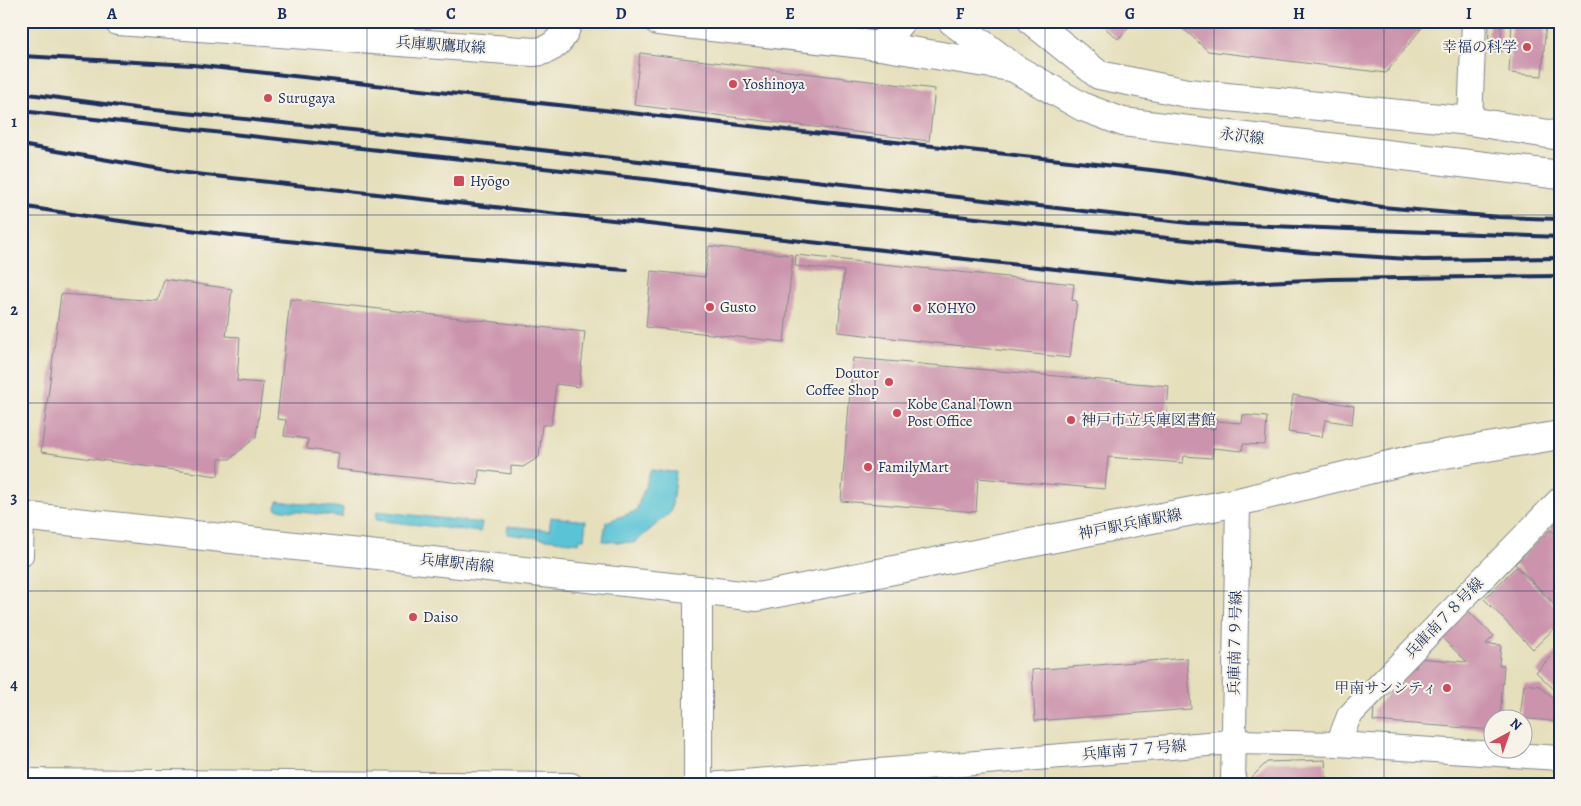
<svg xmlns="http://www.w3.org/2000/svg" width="1581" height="806" viewBox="0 0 1581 806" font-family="Alegreya,'Noto Serif JP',serif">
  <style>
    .water { fill: #5ac4d6; stroke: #3a7a9a }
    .building { fill: #cb93ac }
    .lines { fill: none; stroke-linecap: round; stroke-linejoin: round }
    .street-casing { stroke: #80878c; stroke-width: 26 }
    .secondary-casing { stroke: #80878c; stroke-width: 30 }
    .street { stroke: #fff; stroke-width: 24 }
    .secondary { stroke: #fff; stroke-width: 28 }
    .rail { stroke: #1b2f5e; stroke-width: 4 }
    .grid { fill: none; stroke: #1b2f5e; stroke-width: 1; stroke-opacity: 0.55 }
    .poi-dot { fill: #d1495b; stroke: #f7f3e8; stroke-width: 2 }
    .labels { text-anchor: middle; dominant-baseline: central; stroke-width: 4; stroke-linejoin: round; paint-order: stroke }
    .street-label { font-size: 15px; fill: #1b2f5e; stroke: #f7f3e8 }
    .poi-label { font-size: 15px; fill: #1b2f5e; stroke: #f7f3e8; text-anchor: start }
    .neatline { fill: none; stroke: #1b2f5e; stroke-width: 2 }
    .grid-label { font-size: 16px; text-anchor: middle; font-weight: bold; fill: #1b2f5e }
  </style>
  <rect width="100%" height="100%" fill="#f7f3e8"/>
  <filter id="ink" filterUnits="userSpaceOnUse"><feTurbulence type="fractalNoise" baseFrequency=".02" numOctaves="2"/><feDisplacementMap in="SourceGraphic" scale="10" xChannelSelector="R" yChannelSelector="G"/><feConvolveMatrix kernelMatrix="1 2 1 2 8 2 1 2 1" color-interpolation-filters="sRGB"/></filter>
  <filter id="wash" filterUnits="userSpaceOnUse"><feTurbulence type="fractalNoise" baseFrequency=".0096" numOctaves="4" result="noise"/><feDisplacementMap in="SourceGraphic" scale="20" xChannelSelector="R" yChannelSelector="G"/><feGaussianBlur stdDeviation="1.12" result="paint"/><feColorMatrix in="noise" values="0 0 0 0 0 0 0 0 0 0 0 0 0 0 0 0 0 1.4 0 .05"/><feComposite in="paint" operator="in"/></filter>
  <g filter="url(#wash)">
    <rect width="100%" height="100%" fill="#e5dfbb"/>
    <g class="water">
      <path d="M651,470L676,472L671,512L634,543L603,541L606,522L636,511Z"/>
      <path d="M277,501L343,508L342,517L276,509Z"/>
      <path d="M377,511L482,523L480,532L376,520Z"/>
      <path d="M551,517L586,521L584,539H579V543L507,534L508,526L549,530Z"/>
    </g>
    <g id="blocks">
      <g class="building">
        <path d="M1097,21H1134L1118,39Z"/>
        <path d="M1175,21H1427L1386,73L1208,51Z"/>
        <path d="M1512,21H1546L1542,76L1509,73Z"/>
        <path d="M1489,24H1501L1502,52H1488Z"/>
        <path d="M640,53L935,89L929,141L634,105Z"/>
        <path d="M709,246L793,255L784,342L646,327L651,271L705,277Z"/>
        <path d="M796,255L1074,284L1072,300L1077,301L1070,358L838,332L844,271L795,266Z"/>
        <path d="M164,279L232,289L226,336L240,337L237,381L263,383L256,437L230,459H219L218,476L41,452L61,294L158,301Z"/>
        <path d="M290,299L585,332L579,387L556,384L551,425H542L539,457L523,467L511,466V474L479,470L478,485L337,469L339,453L307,449L308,439L284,436L286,420L277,419Z"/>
        <path d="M853,358L1169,386L1166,422L1215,429L1216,421L1242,423L1243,415L1267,417L1265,445L1243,444L1242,451L1213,448L1212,458L1184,456L1183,463L1108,457L1105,489L978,478L976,512L841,501Z"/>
        <path d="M1293,395L1354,406L1352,424L1325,420L1322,437L1288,432Z"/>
        <path d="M1560,516V538L1549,527Z"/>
        <path d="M1550,530L1560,540V609L1515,564Z"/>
        <path d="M1516,567L1560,611V623L1533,649L1484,599Z"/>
        <path d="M1467,610L1494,636L1486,644L1501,645L1499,665H1504L1500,718H1494V730L1373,721L1374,709L1410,668H1416L1417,658L1467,662L1441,637Z"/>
        <path d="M1560,648V695L1536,672Z"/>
        <path d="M1187,658L1191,709L1035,721L1032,670Z"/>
        <path d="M1524,684L1540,686L1560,705V722L1520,718Z"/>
        <path d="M1325,760L1327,785H1252V777L1267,762Z"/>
        <path d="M1001,781V785H948V783Z"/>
      </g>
    </g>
  </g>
  <g filter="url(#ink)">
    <use href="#blocks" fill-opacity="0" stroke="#80878c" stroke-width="1"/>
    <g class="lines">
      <defs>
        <g id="street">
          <path d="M401,41L403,21"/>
          <path d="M1470,121L1474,21"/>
          <path d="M21,555L22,515"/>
          <path d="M1338,744L1349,716L1560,499"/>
          <path d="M21,781L571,785"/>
          <path d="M708,785L1232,742L1338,744L1560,758"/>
          <path d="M1233,785L1238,502"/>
        </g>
        <g id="secondary">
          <path d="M118,21L534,52C553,51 564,39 568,21"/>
          <path d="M658,21L880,46L1010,67"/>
          <path d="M952,21L1014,68L1083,107L1123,122L1560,175"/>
          <path d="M1032,21L1099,75L1187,93L1470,121L1560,136"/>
          <path d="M880,46L901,21"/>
          <path d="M21,516L698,590V785"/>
          <path d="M698,590L757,597L1238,502L1409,460L1560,435"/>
        </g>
      </defs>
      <use href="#street" class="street-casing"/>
      <use href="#secondary" class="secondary-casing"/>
      <use href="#street" class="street"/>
      <use href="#secondary" class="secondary"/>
      <g class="rail">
        <path d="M21,56L193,65L1169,172L1382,207L1498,217L1560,219"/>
        <path d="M21,93L135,108L461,141L1189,223L1560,237"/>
        <path d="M21,111L654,180L804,200L1302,252L1423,260L1560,258"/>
        <path d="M21,145L178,172L1200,285L1330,279L1560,276"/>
        <path d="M21,206C221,239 425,255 627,270"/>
      </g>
    </g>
  </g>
  <path class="grid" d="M197,21V785M367,21V785M536,21V785M706,21V785M875,21V785M1045,21V785M1214,21V785M1384,21V785M21,215H1560M21,403H1560M21,591H1560"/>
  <g class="poi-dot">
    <circle cx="1527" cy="47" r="5"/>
    <circle cx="733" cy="84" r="5"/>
    <circle cx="268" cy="98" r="5"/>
    <rect x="453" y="175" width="12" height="12" rx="2.5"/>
    <circle cx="710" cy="307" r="5"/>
    <circle cx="917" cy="308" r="5"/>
    <circle cx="889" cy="382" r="5"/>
    <circle cx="897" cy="413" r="5"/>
    <circle cx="1071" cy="420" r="5"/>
    <circle cx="868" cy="467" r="5"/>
    <circle cx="413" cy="617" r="5"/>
    <circle cx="1447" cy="688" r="5"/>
  </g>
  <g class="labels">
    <g class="street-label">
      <text transform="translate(441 45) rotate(4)">兵庫駅鷹取線</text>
      <text transform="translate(1242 136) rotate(7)">永沢線</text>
      <text transform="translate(1130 524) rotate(-11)">神戸駅兵庫駅線</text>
      <text transform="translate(457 563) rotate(6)">兵庫駅南線</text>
      <text transform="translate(1444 618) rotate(-46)">兵庫南７８号線</text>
      <text transform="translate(1235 643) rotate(-89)">兵庫南７９号線</text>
      <text transform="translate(1134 750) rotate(-5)">兵庫南７７号線</text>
    </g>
    <g class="poi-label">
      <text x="1517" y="47" text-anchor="end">幸福の科学</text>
      <text x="743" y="84">Yoshinoya</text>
      <text x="278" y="98">Surugaya</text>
      <text x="470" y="181">Hyōgo</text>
      <text x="720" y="307">Gusto</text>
      <text x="927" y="308">KOHYO</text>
      <text x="879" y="373" text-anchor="end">Doutor<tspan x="879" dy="17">Coffee Shop</tspan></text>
      <text x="907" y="404">Kobe Canal Town<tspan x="907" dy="17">Post Office</tspan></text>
      <text x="1081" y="420">神戸市立兵庫図書館</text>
      <text x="878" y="467">FamilyMart</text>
      <text x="423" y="617">Daiso</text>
      <text x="1437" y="688" text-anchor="end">甲南サンシティ</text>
    </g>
  </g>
  <rect width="1581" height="806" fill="none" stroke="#f7f3e8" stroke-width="55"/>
  <g transform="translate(1508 734) rotate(40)"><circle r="24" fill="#f7f3e8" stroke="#9fa5b1"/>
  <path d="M0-4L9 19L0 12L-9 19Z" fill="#d1495b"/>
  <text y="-8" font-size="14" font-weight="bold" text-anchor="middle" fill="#1b2f5e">N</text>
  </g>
  <rect x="28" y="28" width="1526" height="750" class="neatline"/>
  <g class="grid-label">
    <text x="112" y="19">A</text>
    <text x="282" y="19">B</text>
    <text x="451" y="19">C</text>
    <text x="621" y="19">D</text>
    <text x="790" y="19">E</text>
    <text x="960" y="19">F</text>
    <text x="1130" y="19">G</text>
    <text x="1299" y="19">H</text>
    <text x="1469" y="19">I</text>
    <text x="14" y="127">1</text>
    <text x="14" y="315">2</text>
    <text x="14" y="503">3</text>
    <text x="14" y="690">4</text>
  </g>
</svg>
